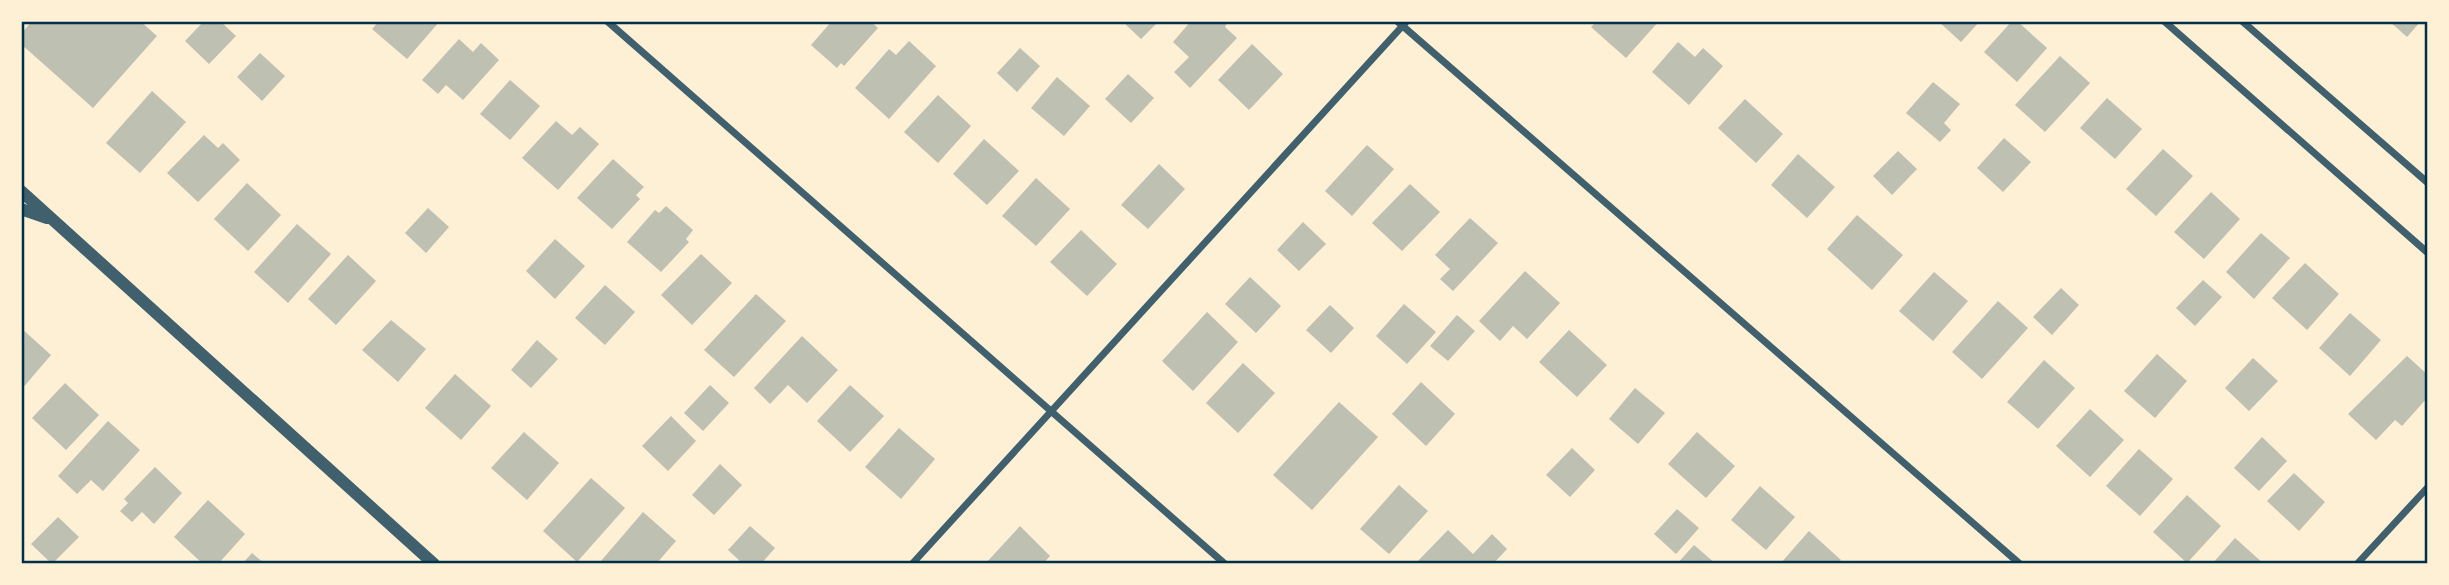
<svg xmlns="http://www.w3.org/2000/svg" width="2449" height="585" viewBox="0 0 2449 585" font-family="'PT Sans Narrow',sans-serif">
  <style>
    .building { fill: #bec0b2 }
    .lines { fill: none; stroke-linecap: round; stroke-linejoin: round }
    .minor { stroke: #3f606c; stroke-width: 7 }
    .tertiary { stroke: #3f606c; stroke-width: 12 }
    .neatline { fill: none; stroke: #003049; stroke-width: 2.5 }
  </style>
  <rect width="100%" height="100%" fill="#fdf0d5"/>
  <g class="building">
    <path d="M32,21H140L157,36L93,108L21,44V34Z"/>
    <path d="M204,21H220L236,36L209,64L185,41Z"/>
    <path d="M379,21H440L407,59L372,29Z"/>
    <path d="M832,21H870L878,28L844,66L841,63L837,68L811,45Z"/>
    <path d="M1122,21H1159L1141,39Z"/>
    <path d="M1191,21H1228L1225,27L1237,38L1190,88L1174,72L1189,57L1173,42Z"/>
    <path d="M1597,21H1659L1626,58L1591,27Z"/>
    <path d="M1938,21H1980L1961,42Z"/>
    <path d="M2012,21H2017L2047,48L2017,82L1984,52Z"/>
    <path d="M2389,21H2421L2407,37Z"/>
    <path d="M459,39L473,52L481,43L499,60L463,100L446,85L438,94L422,80Z"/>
    <path d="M909,41L936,66L889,119L855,88L889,49L896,55Z"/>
    <path d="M1678,42L1695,57L1703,48L1723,66L1689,105L1652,72Z"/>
    <path d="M1252,44L1283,74L1249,110L1218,80Z"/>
    <path d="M1020,48L1040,66L1017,92L997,73Z"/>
    <path d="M260,53L285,76L262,101L237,77Z"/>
    <path d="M2060,56L2090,83L2045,132L2015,105Z"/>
    <path d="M1128,74L1154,98L1131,123L1105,99Z"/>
    <path d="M1057,77L1090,106L1064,136L1031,108Z"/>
    <path d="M510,80L540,106L510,140L480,114Z"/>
    <path d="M1933,82L1960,104L1944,123L1951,130L1940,142L1906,113Z"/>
    <path d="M152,91L186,122L140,173L106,143Z"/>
    <path d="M938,95L971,126L938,163L904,132Z"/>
    <path d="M2107,98L2142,129L2115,159L2080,128Z"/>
    <path d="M1745,99L1783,134L1756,163L1718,128Z"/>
    <path d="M556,121L572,135L580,127L599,144L558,190L522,158Z"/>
    <path d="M204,135L218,148L223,143L240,160L198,202L167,173Z"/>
    <path d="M2004,138L2031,162L2003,192L1977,168Z"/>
    <path d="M984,139L1019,171L987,205L953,174Z"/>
    <path d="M1367,145L1394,169L1352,216L1325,191Z"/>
    <path d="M2163,149L2193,176L2156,216L2126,189Z"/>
    <path d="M1898,151L1917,169L1892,195L1873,176Z"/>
    <path d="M1798,154L1835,187L1807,218L1771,185Z"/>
    <path d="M613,159L644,187L636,195L640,199L612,229L577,198Z"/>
    <path d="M1159,164L1185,189L1148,229L1121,205Z"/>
    <path d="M1036,178L1070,209L1036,246L1002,216Z"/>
    <path d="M247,183L281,215L248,251L214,219Z"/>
    <path d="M1410,184L1440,212L1402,251L1372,223Z"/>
    <path d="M2211,192L2240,219L2204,259L2174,232Z"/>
    <path d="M666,206L693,230L686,239L689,242L661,272L627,242L655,210L659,213Z"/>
    <path d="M428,208L449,227L426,253L405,233Z"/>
    <path d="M1857,215L1903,255L1872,290L1827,249Z"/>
    <path d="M1470,218L1498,243L1453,291L1440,279L1450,269L1435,255Z"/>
    <path d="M1303,222L1326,244L1299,271L1277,250Z"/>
    <path d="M297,224L331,254L288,303L254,272Z"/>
    <path d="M1081,230L1117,264L1087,296L1050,262Z"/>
    <path d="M2261,233L2290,258L2254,299L2226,272Z"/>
    <path d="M555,239L585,266L555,299L526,271Z"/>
    <path d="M701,254L732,283L692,325L661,295Z"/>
    <path d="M348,255L376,281L336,325L308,299Z"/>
    <path d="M2305,263L2339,294L2307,330L2272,298Z"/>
    <path d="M1525,271L1560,303L1527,339L1513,326L1500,341L1479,321Z"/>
    <path d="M1934,272L1968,301L1933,341L1899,311Z"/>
    <path d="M1250,277L1281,306L1256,333L1225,304Z"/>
    <path d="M2203,280L2222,297L2195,326L2176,308Z"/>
    <path d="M605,285L635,312L605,345L575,318Z"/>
    <path d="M2061,288L2079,305L2052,335L2033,317Z"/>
    <path d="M756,294L786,321L734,377L704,350Z"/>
    <path d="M1998,301L2028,328L1982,379L1952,352Z"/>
    <path d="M1404,304L1436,332L1407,364L1376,336Z"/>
    <path d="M1330,305L1354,328L1331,353L1306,330Z"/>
    <path d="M1207,312L1238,342L1193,391L1162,361Z"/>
    <path d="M2350,313L2381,340L2350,376L2319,348Z"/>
    <path d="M1457,315L1475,331L1448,361L1430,346Z"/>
    <path d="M391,320L426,349L398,382L362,350Z"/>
    <path d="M21,328L51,355L21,390Z"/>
    <path d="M1569,330L1607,365L1577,397L1539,362Z"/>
    <path d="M802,336L838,370L807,403L788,385L770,404L754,388Z"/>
    <path d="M537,340L558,359L531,388L511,370Z"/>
    <path d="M2157,354L2187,381L2155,418L2124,391Z"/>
    <path d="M2407,356L2428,375V397L2402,426L2395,420L2376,440L2348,414Z"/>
    <path d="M2253,358L2278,381L2249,411L2225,388Z"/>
    <path d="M2044,360L2075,388L2038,429L2007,402Z"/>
    <path d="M1243,363L1275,393L1238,433L1206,403Z"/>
    <path d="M455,374L491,406L461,440L425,408Z"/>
    <path d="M1421,382L1455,414L1426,446L1392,414Z"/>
    <path d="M65,383L99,415L66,450L32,418Z"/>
    <path d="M710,385L729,403L703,431L684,413Z"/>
    <path d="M850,385L884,416L850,452L817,421Z"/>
    <path d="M1635,388L1665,413L1638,444L1609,419Z"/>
    <path d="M1339,402L1378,437L1312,510L1273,475Z"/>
    <path d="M2090,409L2124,440L2090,477L2056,446Z"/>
    <path d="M671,416L696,441L668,471L642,446Z"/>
    <path d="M108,421L140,450L103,491L91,480L77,494L58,476Z"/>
    <path d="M899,428L935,459L901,499L865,467Z"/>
    <path d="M524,432L559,463L527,500L491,468Z"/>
    <path d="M1697,432L1735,466L1706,498L1668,464Z"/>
    <path d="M2262,437L2287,461L2259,491L2234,468Z"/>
    <path d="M1572,448L1595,470L1570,497L1546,475Z"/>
    <path d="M2139,449L2173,479L2140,516L2106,486Z"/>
    <path d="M720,464L742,485L714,515L692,495Z"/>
    <path d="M155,467L182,493L154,524L142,512L132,522L120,511L128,503L124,499Z"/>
    <path d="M2294,473L2325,502L2299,531L2267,501Z"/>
    <path d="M591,478L625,508L577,562L543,531Z"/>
    <path d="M1399,485L1428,511L1389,554L1360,529Z"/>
    <path d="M1760,486L1795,517L1766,550L1731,520Z"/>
    <path d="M2187,495L2221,526L2187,563L2153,532Z"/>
    <path d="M208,500L245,534L218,564H203L174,537Z"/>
    <path d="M1677,509L1699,528L1676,554L1654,534Z"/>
    <path d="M643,512L676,541L656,564H605L601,561Z"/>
    <path d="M58,517L79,537L52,564L31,544Z"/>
    <path d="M750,526L775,548L761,564H743L728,550Z"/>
    <path d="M1020,526L1050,556L1043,564H985Z"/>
    <path d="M1448,530L1473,554L1492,534L1507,549L1493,564H1415Z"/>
    <path d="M1809,531L1841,560L1837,564H1780Z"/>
    <path d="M2235,538L2264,564H2212Z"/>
    <path d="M1694,545L1716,564H1677Z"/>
    <path d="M252,553L265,564H242Z"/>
  </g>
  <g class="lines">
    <g class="minor">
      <path d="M607,21L1225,564"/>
      <path d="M1397,21L2020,564"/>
      <path d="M2164,21L2428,253"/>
      <path d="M2242,21L2428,183"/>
      <path d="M912,564L1407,21"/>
      <path d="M2357,564L2428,487"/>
    </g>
    <g class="tertiary">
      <path d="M21,191L434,564"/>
      <path d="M21,209L47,218"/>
    </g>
  </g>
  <rect width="2449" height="585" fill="none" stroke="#fdf0d5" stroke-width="46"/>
  <rect x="23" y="23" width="2403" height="539" class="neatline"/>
</svg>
